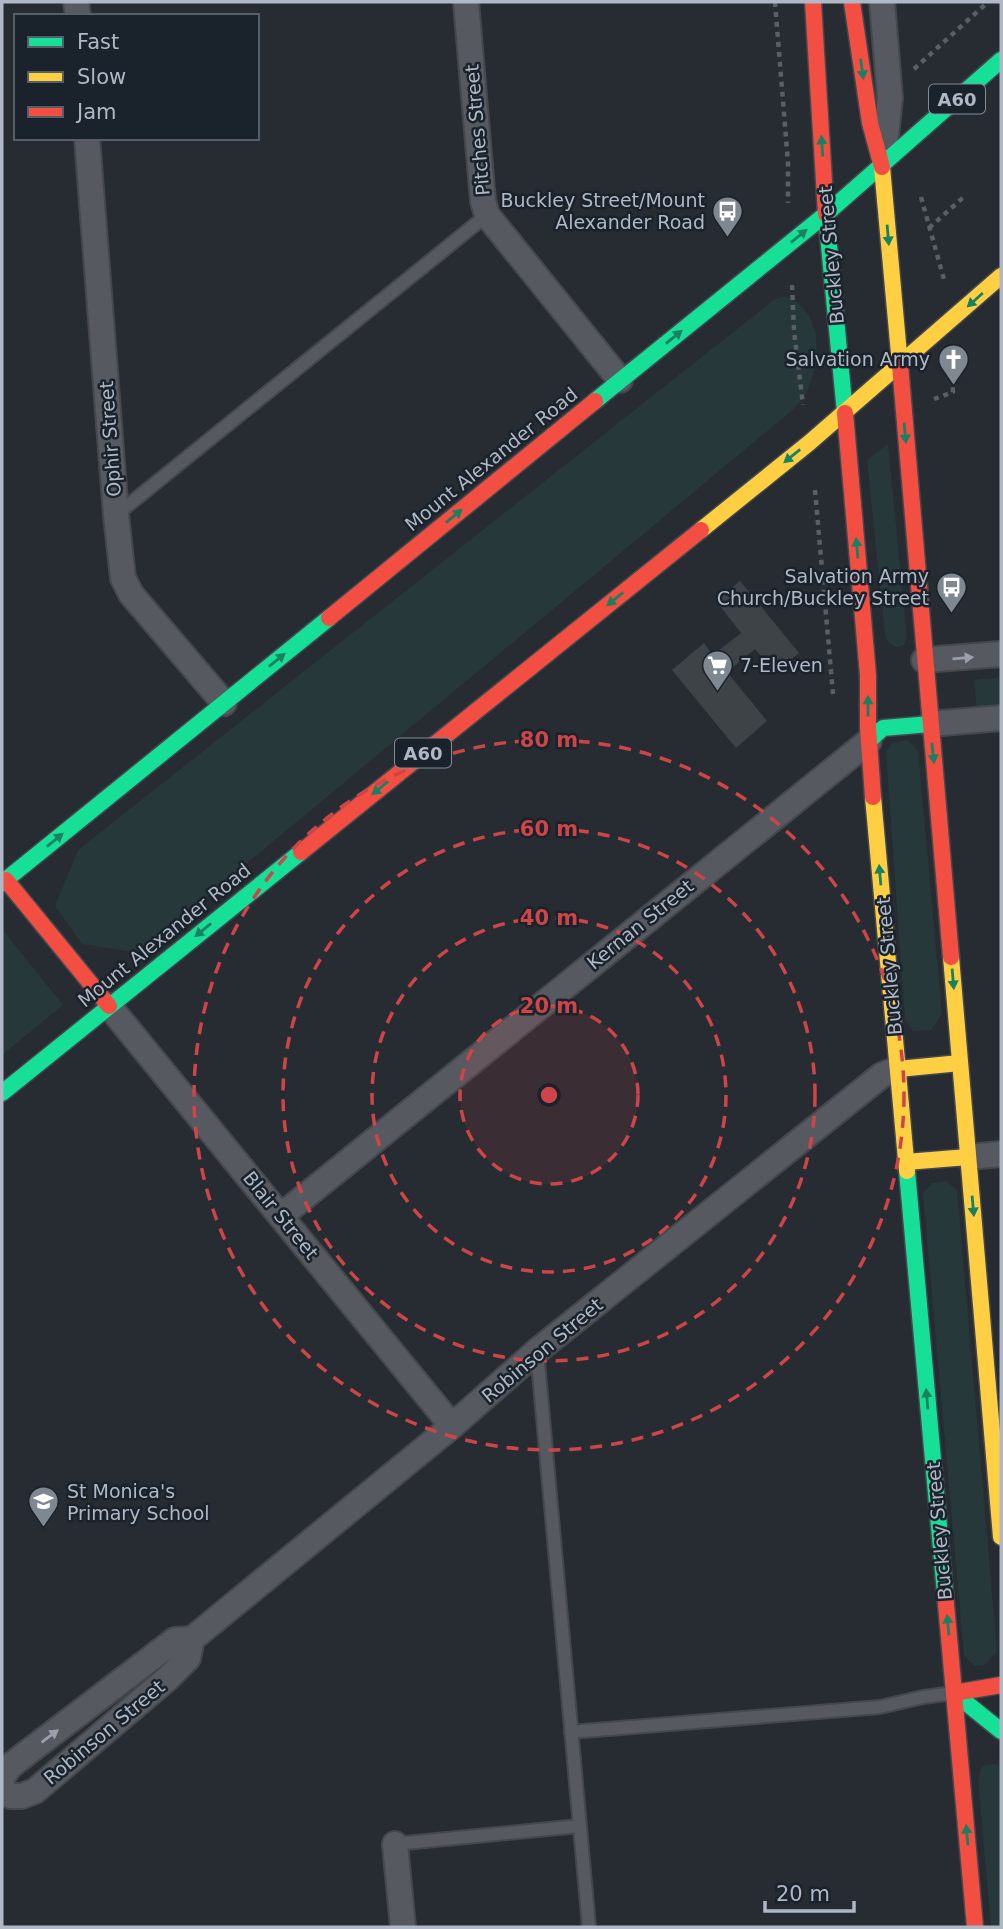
<svg xmlns="http://www.w3.org/2000/svg" width="1003" height="1929" viewBox="0 0 1003 1929" font-family="'DejaVu Sans',sans-serif">
  <style>
    .green { fill: #263839 }
    .building { fill: #3e4348 }
    .lines { fill: none; stroke-linecap: round; stroke-linejoin: round }
    .lane-casing { stroke: #44484d; stroke-width: 16 }
    .street-casing { stroke: #44484d; stroke-width: 28 }
    .fast-casing { stroke: #44484d; stroke-width: 19 }
    .slow-casing { stroke: #44484d; stroke-width: 19 }
    .jam-casing { stroke: #44484d; stroke-width: 19 }
    .path { stroke: #5a5f64; stroke-width: 4.5; stroke-dasharray: 5 5; stroke-linecap: butt }
    .lane { stroke: #565a60; stroke-width: 12 }
    .street { stroke: #565a60; stroke-width: 24 }
    .fast { stroke: #16e098; stroke-width: 16 }
    .slow { stroke: #ffcf43; stroke-width: 16 }
    .jam { stroke: #f24e42; stroke-width: 16 }
    .oneway { fill: #188162 }
    .oneway2 { fill: #99a0ab }
    .ring { fill: none; stroke: #ce4547; stroke-width: 3.5; stroke-dasharray: 12 9 }
    .labels { text-anchor: middle; dominant-baseline: central; stroke-width: 5; stroke-linejoin: round; paint-order: stroke }
    .shield { fill: #1a222c; stroke: #828b96; stroke-width: 2 }
    .shield-label { font-size: 18px; font-weight: bold; fill: #afb8c4 }
    .street-label { font-size: 19px; fill: #afb8c4; stroke: #1a222c }
    .poi-label { font-size: 19px; fill: #afb8c4; stroke: #1a222c; text-anchor: end }
    .centre { fill: #ce4547; stroke: #1a222c; stroke-width: 3.5 }
    .ring-label { font-size: 21px; text-anchor: middle; font-weight: bold; fill: #ce4547; stroke: #1a222c; stroke-width: 5; stroke-linejoin: round; paint-order: stroke }
  </style>
  <rect width="100%" height="100%" fill="#262c32"/>
  <g class="green">
    <path d="M786,296C822,311 822,357 808,389C805,396 799,402 795,408L139,953L82,944L55,906L78,850L775,299Z"/>
    <path d="M888,444L907,637L904,645L896,647L889,643L885,635L867,460Z"/>
    <path d="M1001,677V709L977,712L974,680Z"/>
    <path d="M907,740L918,750L942,1014L931,1030L913,1031L905,1020L886,752L892,743Z"/>
    <path d="M2,929L63,1005L2,1055Z"/>
    <path d="M946,1181L957,1190L997,1651L985,1665L975,1666L964,1656L923,1193L932,1183Z"/>
    <path d="M996,1764L1001,1768V1927H991L978,1779L982,1766Z"/>
  </g>
  <path class="building" d="M740,581L799,653L775,673L755,649L727,672L767,721L736,748L672,670L704,643L713,655L741,633L716,601Z"/>
  <g class="lines">
    <defs>
      <g id="lane">
        <path d="M116,515L487,215"/>
        <path d="M537,1351L589,1927"/>
        <path d="M571,1732L880,1707L923,1697L954,1693"/>
        <path d="M395,1844L579,1826"/>
      </g>
      <g id="street">
        <path d="M76,2L78,16"/>
        <path d="M466,2L483,201L487,215L620,380"/>
        <path d="M882,2L890,98L884,154"/>
        <path d="M87,138L116,515L123,578L131,594L224,703"/>
        <path d="M924,660L1001,654"/>
        <path d="M930,724L1001,718"/>
        <path d="M109,1006L452,1426"/>
        <path d="M968,1157L1001,1154"/>
        <path d="M282,1215L869,741"/>
        <path d="M2,1782L3,1776L10,1766L175,1640L192,1639"/>
        <path d="M2,1785L4,1791L11,1796H22L35,1791L168,1678L188,1658L192,1639L452,1426L537,1351L882,1075L898,1069"/>
        <path d="M395,1844L403,1927"/>
      </g>
      <g id="fast">
        <path d="M826,214L845,413"/>
        <path d="M595,401L826,214L1001,60"/>
        <path d="M869,741L883,728L930,724"/>
        <path d="M2,883L329,618"/>
        <path d="M2,1093L301,852"/>
        <path d="M907,1171L945,1593"/>
        <path d="M954,1693L1001,1731"/>
      </g>
      <g id="slow">
        <path d="M882,167L900,365"/>
        <path d="M701,530L809,443L1001,276"/>
        <path d="M873,797L907,1171"/>
        <path d="M951,957L1001,1537"/>
        <path d="M898,1069L960,1063"/>
        <path d="M906,1162L968,1157"/>
      </g>
      <g id="jam">
        <path d="M813,2L826,214"/>
        <path d="M852,2L870,123L882,167"/>
        <path d="M900,365L951,957"/>
        <path d="M845,413L868,675V728L873,797"/>
        <path d="M329,618L595,401"/>
        <path d="M301,852L701,530"/>
        <path d="M6,880L109,1006"/>
        <path d="M945,1593L975,1927"/>
        <path d="M954,1693L1001,1685"/>
      </g>
    </defs>
    <use href="#lane" class="lane-casing"/>
    <use href="#street" class="street-casing"/>
    <use href="#fast" class="fast-casing"/>
    <use href="#slow" class="slow-casing"/>
    <use href="#jam" class="jam-casing"/>
    <g class="path">
      <path d="M775,2L788,163V203"/>
      <path d="M914,69L988,2"/>
      <path d="M921,197L945,283"/>
      <path d="M929,228L966,195"/>
      <path d="M792,285L794,331L803,405"/>
      <path d="M934,399L953,392L951,365"/>
      <path d="M815,490L833,694"/>
    </g>
    <use href="#lane" class="lane"/>
    <use href="#street" class="street"/>
    <use href="#fast" class="fast"/>
    <use href="#slow" class="slow"/>
    <use href="#jam" class="jam"/>
  </g>
  <defs><path id="oneway-solid" d="M-6-.8H1V-3.2L6.5 0L1 3.2V.8H-6Z" transform="scale(1.75)"/></defs>
  <g class="oneway">
    <use href="#oneway-solid" transform="translate(862 69) rotate(82)"/>
    <use href="#oneway-solid" transform="translate(822 146) rotate(-94)"/>
    <use href="#oneway-solid" transform="translate(888 235) rotate(85)"/>
    <use href="#oneway-solid" transform="translate(799 236) rotate(-39)"/>
    <use href="#oneway-solid" transform="translate(975 300) rotate(138)"/>
    <use href="#oneway-solid" transform="translate(674 337) rotate(-39)"/>
    <use href="#oneway-solid" transform="translate(905 433) rotate(85)"/>
    <use href="#oneway-solid" transform="translate(792 456) rotate(141)"/>
    <use href="#oneway-solid" transform="translate(454 516) rotate(-39)"/>
    <use href="#oneway-solid" transform="translate(857 548) rotate(-95)"/>
    <use href="#oneway-solid" transform="translate(615 599) rotate(141)"/>
    <use href="#oneway-solid" transform="translate(277 660) rotate(-39)"/>
    <use href="#oneway-solid" transform="translate(868 706) rotate(-90)"/>
    <use href="#oneway-solid" transform="translate(933 753) rotate(84)"/>
    <use href="#oneway-solid" transform="translate(380 788) rotate(141)"/>
    <use href="#oneway-solid" transform="translate(55 840) rotate(-39)"/>
    <use href="#oneway-solid" transform="translate(880 875) rotate(-95)"/>
    <use href="#oneway-solid" transform="translate(203 930) rotate(141)"/>
    <use href="#oneway-solid" transform="translate(953 979) rotate(85)"/>
    <use href="#oneway-solid" transform="translate(973 1206) rotate(85)"/>
    <use href="#oneway-solid" transform="translate(927 1399) rotate(-95)"/>
    <use href="#oneway-solid" transform="translate(948 1625) rotate(-95)"/>
    <use href="#oneway-solid" transform="translate(967 1835) rotate(-95)"/>
  </g>
  <g class="oneway2">
    <use href="#oneway-solid" transform="translate(963 658) rotate(-5)"/>
    <use href="#oneway-solid" transform="translate(50 1736) rotate(-37)"/>
  </g>
  <circle cx="549" cy="1095" r="89" fill="#ce4547" fill-opacity=".12"/>
  <g class="ring">
    <circle cx="549" cy="1095" r="89"/>
    <circle cx="549" cy="1095" r="177"/>
    <circle cx="549" cy="1095" r="266"/>
    <circle cx="549" cy="1095" r="355"/>
  </g>
  <defs>
    <symbol id="bus-pin" viewBox="-11 -11 22 30"><path d="M0 17L-7.5 6A9.5 9.5 0 1 1 7.5 6Z" fill="#7f8791" stroke="#1a222c"/><path d="M-5-6H5V4H4V6H2V4H-2V6H-4V4H-5ZM-3.5-4V0h7V-4ZM-3.5 1.2v1.5H-2V1.2ZM2 1.2v1.5H3.5V1.2Z" fill="#fff"/></symbol>
    <symbol id="church-pin" viewBox="-11 -11 22 30"><path d="M0 17L-7.5 6A9.5 9.5 0 1 1 7.5 6Z" fill="#7f8791" stroke="#1a222c"/><path d="M-1.2-6h2.4v3.5h3.3v2.4h-3.3V6h-2.4V-.1h-3.3v-2.4h3.3Z" fill="#fff"/></symbol>
    <symbol id="supermarket-pin" viewBox="-11 -11 22 30"><path d="M0 17L-7.5 6A9.5 9.5 0 1 1 7.5 6Z" fill="#7f8791" stroke="#1a222c"/><path d="M-6-5.5h2.5l.6 2H6L4.5 2H-2.5L-4.4-4H-6ZM-1.5 3.2a1.3 1.3 0 1 0 .1 0ZM3 3.2a1.3 1.3 0 1 0 .1 0Z" fill="#fff"/></symbol>
    <symbol id="school-pin" viewBox="-11 -11 22 30"><path d="M0 17L-7.5 6A9.5 9.5 0 1 1 7.5 6Z" fill="#7f8791" stroke="#1a222c"/><path d="M0-5L7-2L0 1L-7-2ZM-4 1L0 2.5L4 1V4Q0 6-4 4Z" fill="#fff"/></symbol>
  </defs>
  <g fill-rule="evenodd">
    <use href="#bus-pin" x="710" y="194" width="35" height="47"/>
    <use href="#church-pin" x="936" y="342" width="35" height="47"/>
    <use href="#bus-pin" x="934" y="570" width="35" height="47"/>
    <use href="#supermarket-pin" x="700" y="648" width="35" height="47"/>
    <use href="#school-pin" x="26" y="1484" width="35" height="47"/>
  </g>
  <g class="labels">
    <g class="shield">
      <rect x="929" y="84.5" width="56" height="29" rx="5"/>
      <rect x="395" y="738.5" width="56" height="29" rx="5"/>
    </g>
    <g class="shield-label">
      <text x="957" y="99">A60</text>
      <text x="423" y="753">A60</text>
    </g>
    <g class="street-label">
      <text transform="translate(477 130) rotate(-95)">Pitches Street</text>
      <text transform="translate(831 255) rotate(-95)">Buckley Street</text>
      <text transform="translate(110 439) rotate(-94)">Ophir Street</text>
      <text transform="translate(491 459) rotate(-39)">Mount Alexander Road</text>
      <text transform="translate(640 924) rotate(-39)">Kernan Street</text>
      <text transform="translate(164 935) rotate(-39)">Mount Alexander Road</text>
      <text transform="translate(889 966) rotate(-95)">Buckley Street</text>
      <text transform="translate(281 1215) rotate(51)">Blair Street</text>
      <text transform="translate(542 1350) rotate(-40)">Robinson Street</text>
      <text transform="translate(939 1531) rotate(-95)">Buckley Street</text>
      <text transform="translate(104 1732) rotate(-40)">Robinson Street</text>
    </g>
    <g class="poi-label">
      <text x="705" y="200">Buckley Street/Mount<tspan x="705" dy="22">Alexander Road</tspan></text>
      <text x="930" y="359">Salvation Army</text>
      <text x="929" y="576">Salvation Army<tspan x="929" dy="22">Church/Buckley Street</tspan></text>
      <text x="740" y="665" text-anchor="start">7-Eleven</text>
      <text x="67" y="1491" text-anchor="start">St Monica's<tspan x="67" dy="22">Primary School</tspan></text>
    </g>
  </g>
  <circle cx="549" cy="1095" r="10" class="centre"/>
  <g class="ring-label">
    <text x="549" y="747">80 m</text>
    <text x="549" y="836">60 m</text>
    <text x="549" y="925">40 m</text>
    <text x="549" y="1013">20 m</text>
  </g>
  <rect width="1003" height="1929" fill="none" stroke="#afb8c4" stroke-width="7"/>
  <rect x="14" y="14" width="245" height="126" fill="#1a222c" stroke="#565e69" stroke-width="2"/>
  <rect x="28" y="37" width="35" height="10" fill="#16e098" stroke="#565e69" stroke-width="2"/>
  <text x="77" y="49" font-size="21" fill="#afb8c4">Fast</text>
  <rect x="28" y="72" width="35" height="10" fill="#ffcf43" stroke="#565e69" stroke-width="2"/>
  <text x="77" y="84" font-size="21" fill="#afb8c4">Slow</text>
  <rect x="28" y="107" width="35" height="10" fill="#f24e42" stroke="#565e69" stroke-width="2"/>
  <text x="77" y="119" font-size="21" fill="#afb8c4">Jam</text>
  <path d="M765 1901v10h89v-10" fill="none" stroke="#afb8c4" stroke-width="3.5"/>
  <text x="776" y="1901" font-size="21" fill="#afb8c4" stroke="#1a222c" stroke-width="5" paint-order="stroke">20 m</text>
</svg>
